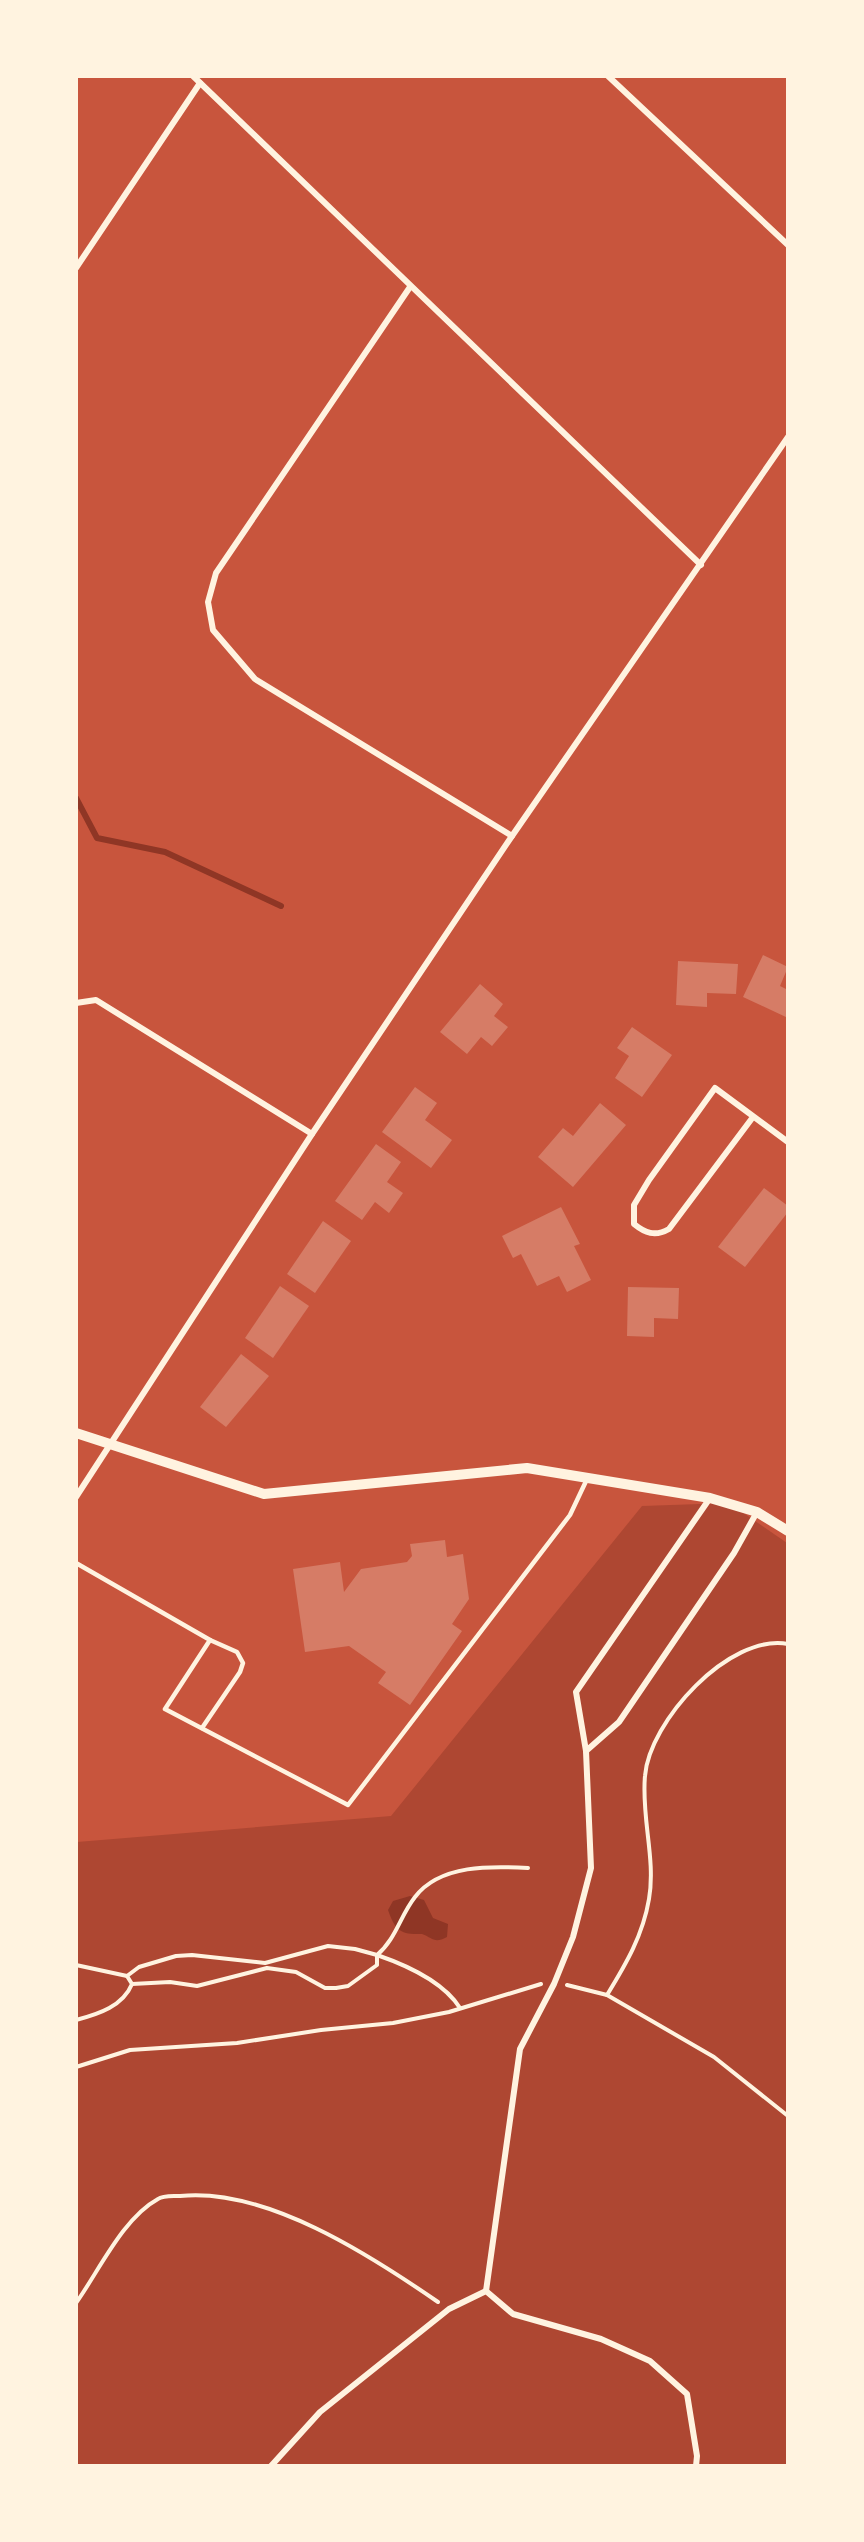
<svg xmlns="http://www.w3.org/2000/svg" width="864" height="2542" viewBox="0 0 864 2542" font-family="'Fira Sans Condensed',sans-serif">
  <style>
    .green { fill: #ae4732 }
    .water { fill: #8f3625 }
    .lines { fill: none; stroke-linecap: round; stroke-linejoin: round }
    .stream { stroke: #8f3625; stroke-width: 6 }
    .building { fill: #d67c66 }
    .path { stroke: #fff3e0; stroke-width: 4 }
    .service { stroke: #fff3e0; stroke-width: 4.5 }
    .minor { stroke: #fff3e0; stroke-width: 6 }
    .tertiary { stroke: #fff3e0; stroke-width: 10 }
  </style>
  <rect width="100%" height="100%" fill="#c8553d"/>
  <path class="green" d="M729,1503L787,1543V2465L77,2466V1842L391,1816L642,1506Z"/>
  <path class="water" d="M410,1896L424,1900L433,1918L448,1924L447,1937C434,1944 433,1938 422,1934C400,1935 395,1930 388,1910L393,1901Z"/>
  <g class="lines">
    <path class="stream" d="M76,798L97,838L165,852L281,906"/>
  </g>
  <g class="building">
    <path d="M763,955L788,967L780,986L788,990V1018L743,997Z"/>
    <path d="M678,961L738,964L736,994L707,993V1007L676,1005Z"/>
    <path d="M480,984L503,1004L494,1016L508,1027L492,1046L481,1037L467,1054L440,1032Z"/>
    <path d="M632,1027L672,1055L642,1097L615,1078L629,1056L617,1048Z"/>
    <path d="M415,1087L437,1103L425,1120L452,1140L431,1168L382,1132Z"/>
    <path d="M600,1103L626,1125L573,1187L538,1157L563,1128L573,1136Z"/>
    <path d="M376,1144L401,1162L387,1182L403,1193L389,1213L375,1202L362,1220L335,1201Z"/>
    <path d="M764,1188L788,1206V1212L745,1267L718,1247Z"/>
    <path d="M561,1207L580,1244L574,1246L591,1280L567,1292L559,1276L537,1286L521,1254L513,1258L502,1236Z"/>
    <path d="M323,1221L351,1241L315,1293L287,1274Z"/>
    <path d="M280,1286L309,1306L273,1358L245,1338Z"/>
    <path d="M628,1287L679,1288L678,1319L654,1318V1337L627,1336Z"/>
    <path d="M241,1354L269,1376L226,1427L200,1407Z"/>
    <path d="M445,1540L447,1557L463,1554L469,1599L452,1624L462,1631L410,1705L378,1683L386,1672L349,1646L305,1652L293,1569L340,1562L344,1592L361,1569L407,1562L412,1556L410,1544Z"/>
  </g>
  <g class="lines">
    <g class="path">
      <path d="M76,1965L127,1976L132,1984C123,2006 99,2014 76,2020"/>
      <path d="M127,1976L139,1967L176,1956L192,1955L265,1963L328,1946L355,1949L377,1955C396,1939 400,1916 415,1897C440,1864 492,1866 528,1868"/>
      <path d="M132,1984L170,1982L197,1986L267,1968L296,1972L325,1988H336L348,1986L377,1965V1955C406,1965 443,1981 460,2008"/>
      <path d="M567,1985L607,1995L714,2057L788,2116"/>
      <path d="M607,1995C626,1964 643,1935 649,1899C656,1859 641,1817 645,1776C649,1722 729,1633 788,1644"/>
      <path d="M76,2067L130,2050L237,2043L321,2030L393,2023L449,2012L541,1984"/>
      <path d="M76,2303C99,2271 123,2218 158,2199C163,2195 173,2196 180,2196C265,2187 370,2255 438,2302"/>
    </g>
    <g class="service">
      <path d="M76,1563L210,1640L165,1709L348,1805L570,1515L588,1477"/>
      <path d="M202,1728L240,1672L243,1663L237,1652L210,1640"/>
    </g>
    <g class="minor">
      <path d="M193,76L701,565"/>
      <path d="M608,76L788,245"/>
      <path d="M76,268L200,83"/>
      <path d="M410,287L216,573L208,602L213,630L255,679L512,836"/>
      <path d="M76,1003L96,1000L312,1134"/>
      <path d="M753,1117L669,1229C655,1237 645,1233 634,1224V1205L649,1180L715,1088L788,1142"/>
      <path d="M76,1497L312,1134L512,836L788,437"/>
      <path d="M710,1498L576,1692L586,1751L619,1722L734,1553L757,1512"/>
      <path d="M486,2291L520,2049L554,1984L573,1937L591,1868L586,1751"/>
      <path d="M271,2466L320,2412L449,2309L486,2291L513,2314L601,2339L650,2361L687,2394L697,2456L696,2466"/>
    </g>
    <path class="tertiary" d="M76,1433L264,1494L527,1468L710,1498L757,1512L788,1531"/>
  </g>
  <rect width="864" height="2542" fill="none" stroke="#fff3e0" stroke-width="156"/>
</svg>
